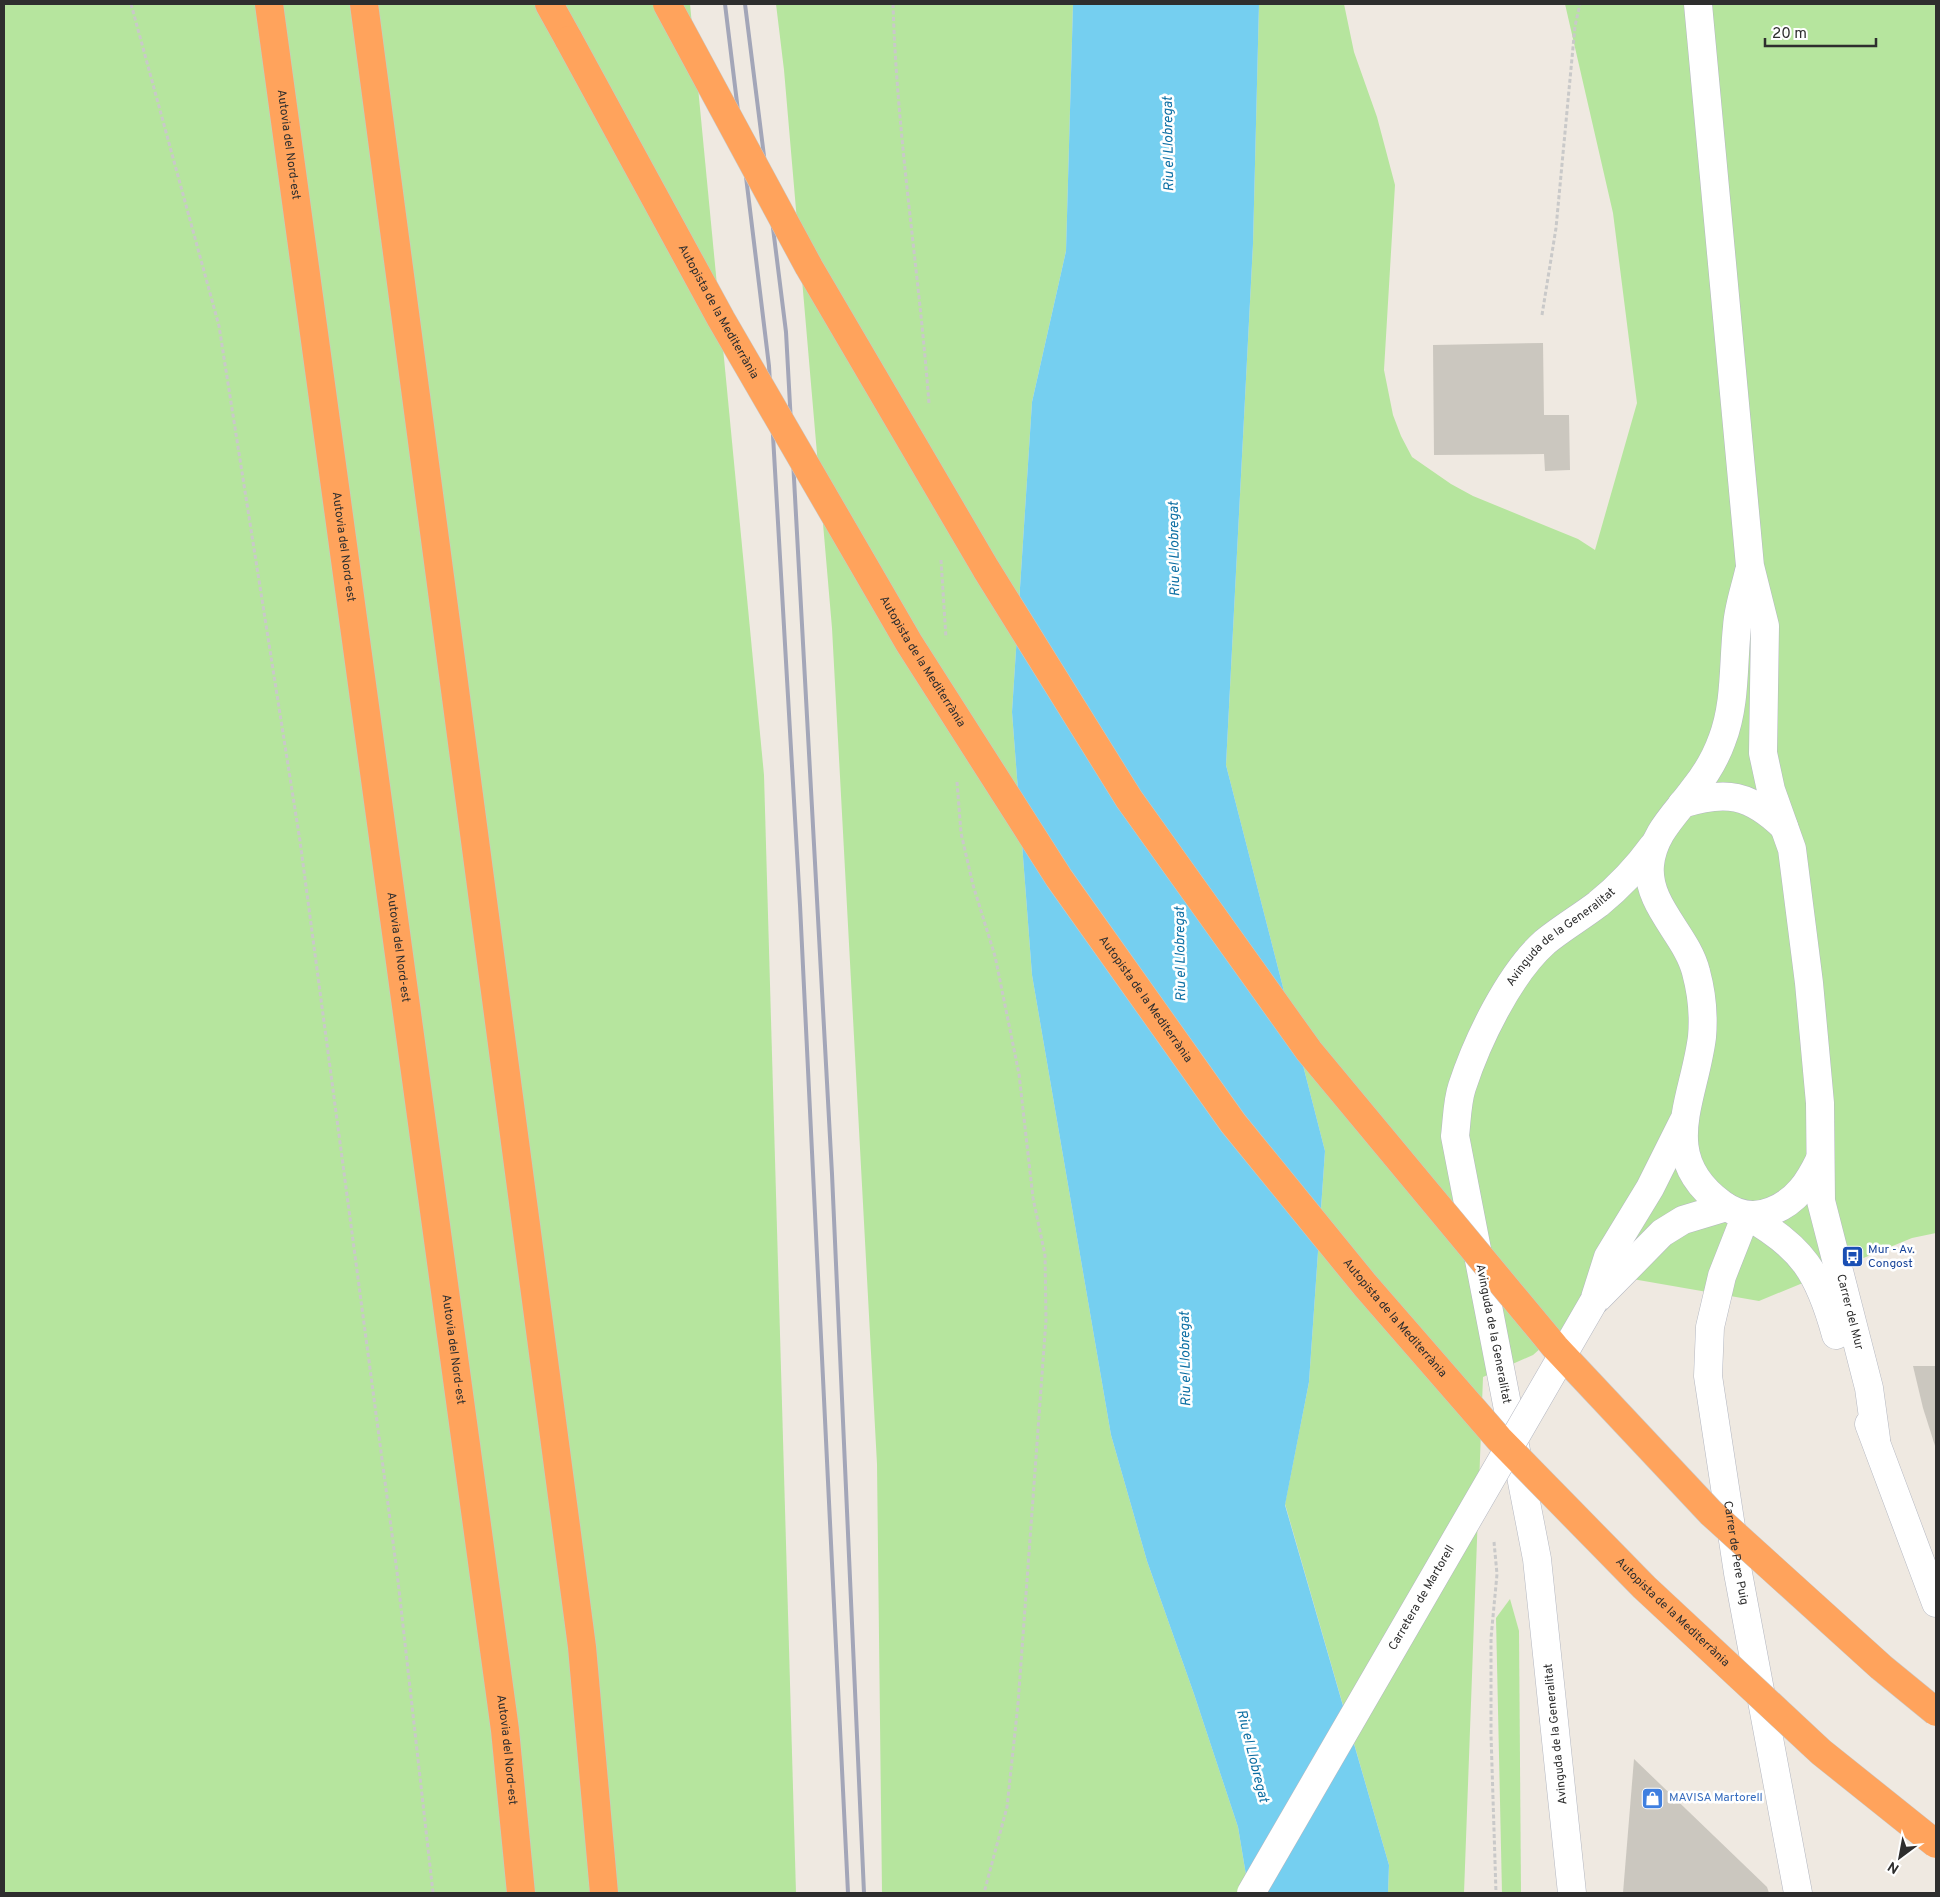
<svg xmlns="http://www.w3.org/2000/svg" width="1940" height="1897" viewBox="0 0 1940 1897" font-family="Overpass,sans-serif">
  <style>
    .green { fill: #b6e59e }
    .water { fill: #75cff0 }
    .building { fill: #cbc7bf }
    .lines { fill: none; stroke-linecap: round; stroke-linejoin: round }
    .minor-casing { stroke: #b4b7c1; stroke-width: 29 }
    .secondary-casing { stroke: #b4b7c1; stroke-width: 29 }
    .motorway-casing { stroke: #c9c9c9; stroke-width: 29 }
    .path { stroke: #c9c9c9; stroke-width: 3; stroke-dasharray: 4 2.5; stroke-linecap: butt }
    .minor { stroke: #fff; stroke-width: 28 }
    .secondary { stroke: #fff; stroke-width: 28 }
    .motorway { stroke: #ffa35c; stroke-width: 28 }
    .rail { stroke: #a3a6b8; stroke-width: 4 }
    .secondary-bridge-casing { stroke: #b4b7c1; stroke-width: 29; stroke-linecap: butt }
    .motorway-bridge-casing { stroke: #c9c9c9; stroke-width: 29; stroke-linecap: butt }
    .secondary-bridge { stroke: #fff; stroke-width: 28 }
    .motorway-bridge { stroke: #ffa35c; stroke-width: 28 }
    .labels { text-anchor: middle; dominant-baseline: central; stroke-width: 5; stroke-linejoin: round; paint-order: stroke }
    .street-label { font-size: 12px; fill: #2e2e2e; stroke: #fff }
    .transit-label { font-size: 12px; fill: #164399; stroke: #fff; text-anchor: start }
    .shop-label { font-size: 12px; fill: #366cbe; stroke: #fff; text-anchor: start }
    .water-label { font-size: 14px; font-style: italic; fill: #0d6fa3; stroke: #fff }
  </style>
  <rect width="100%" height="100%" fill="#efe9e1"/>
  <g class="green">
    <path d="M4,4H690L764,775L796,1893H4Z"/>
    <path d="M776,4H1073L1066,251L1032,402L1012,712L1032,975L1111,1435L1147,1561L1194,1694L1238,1827L1249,1893H882L877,1464L832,628L784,70Z"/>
    <path d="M1259,4H1344L1354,52L1377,117L1395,185L1384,370L1393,415L1401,436L1412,457L1451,484L1473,496L1578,539L1595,550L1637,403L1613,213L1565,4H1936V1233L1912,1238L1759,1301L1621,1277L1533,1355L1483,1377L1464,1893H1388L1389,1865L1285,1504L1309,1382L1325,1151L1226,765L1253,244Z"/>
    <path d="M1510,1599L1519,1631L1521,1893H1502L1496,1618Z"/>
  </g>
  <path class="water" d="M1073,4H1259L1253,244L1226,765L1325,1151L1309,1382L1285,1505L1389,1865L1388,1893H1249L1238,1827L1194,1694L1147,1561L1111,1435L1032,975L1012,712L1032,402L1066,251Z"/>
  <g class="building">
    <path d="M1543,343L1544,415H1569L1570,470L1545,471L1544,454L1434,455L1433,345Z"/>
    <path d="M1913,1366H1936V1449L1923,1408Z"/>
    <path d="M1634,1759L1767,1887L1769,1893H1623Z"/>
  </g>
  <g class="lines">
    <defs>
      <g id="minor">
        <path id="s1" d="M1746,1215L1722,1276L1710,1327L1708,1376L1738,1573L1798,1893"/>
        <path id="s2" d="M1572,1893L1537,1559L1455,1136C1457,1120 1457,1102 1462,1087C1477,1041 1509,974 1545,942C1562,928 1581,917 1598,904C1619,887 1637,868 1653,846"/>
      </g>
      <g id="secondary">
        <path id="s3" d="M1698,4L1750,566L1765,626L1763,753L1771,790L1792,849L1809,983L1820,1103L1821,1201L1869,1388L1876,1439"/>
        <path d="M1749,571C1745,589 1738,608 1737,627C1733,663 1736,704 1722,740C1716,757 1706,774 1694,789C1676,814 1653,833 1650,865C1646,905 1687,935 1696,972C1702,994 1704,1014 1702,1037C1694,1101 1656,1156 1722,1204C1737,1215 1755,1218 1772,1211C1797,1201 1809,1182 1820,1159"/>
        <path d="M1682,804C1726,790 1750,794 1784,827"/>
        <path d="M1746,1215C1803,1247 1819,1273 1836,1335"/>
        <path d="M1597,1299L1662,1233L1683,1220L1726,1207"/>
        <path d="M1594,1301L1608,1257L1650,1188L1683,1122"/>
        <path d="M1869,1424L1936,1603"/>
      </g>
      <g id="motorway">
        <path id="s4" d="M269,4L505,1730L521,1893"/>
        <path d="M364,4L582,1647L604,1893"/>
        <path d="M549,4L569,40"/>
      </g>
    </defs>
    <use href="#minor" class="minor-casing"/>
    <use href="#secondary" class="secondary-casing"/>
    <use href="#motorway" class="motorway-casing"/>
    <g class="path">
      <path d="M131,4L219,326L300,841L397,1572L433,1893"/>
      <path d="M893,4C897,138 919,270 929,404"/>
      <path d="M1542,315L1556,228L1575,26L1580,4"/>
      <path d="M941,560L946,638"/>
      <path d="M957,782L961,833L973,885L995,956L1019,1074L1033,1198L1045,1255L1046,1320L1018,1704L1007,1807L984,1893"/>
      <path d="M1494,1542L1497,1574L1491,1638V1735L1496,1893"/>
    </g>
    <use href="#minor" class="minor"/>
    <use href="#secondary" class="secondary"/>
    <use href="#motorway" class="motorway"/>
    <g class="rail">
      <path d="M725,4L769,366L800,905L848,1893"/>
      <path d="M745,4L786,332L832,1174L864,1893"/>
    </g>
    <defs>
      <g id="secondary-bridge">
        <path id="s5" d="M1251,1893L1594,1301"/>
      </g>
      <g id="motorway-bridge">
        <path d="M667,4L809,267L986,569L1129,799L1309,1051L1555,1347L1711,1513L1881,1667L1936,1712"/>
        <path id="s6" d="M569,40L721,319L909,643L1059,878L1233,1123L1365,1285L1499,1439L1644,1587L1821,1752L1936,1844"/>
      </g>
    </defs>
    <use href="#secondary-bridge" class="secondary-bridge-casing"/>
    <use href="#motorway-bridge" class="motorway-bridge-casing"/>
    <use href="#secondary-bridge" class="secondary-bridge"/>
    <use href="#motorway-bridge" class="motorway-bridge"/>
  </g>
  <defs>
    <symbol id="bus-square" viewBox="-11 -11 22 22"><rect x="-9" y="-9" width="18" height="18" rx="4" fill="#1a4fb4" stroke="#fff"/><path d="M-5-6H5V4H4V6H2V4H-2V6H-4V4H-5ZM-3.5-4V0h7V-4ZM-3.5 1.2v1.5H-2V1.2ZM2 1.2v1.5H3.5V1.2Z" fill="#fff"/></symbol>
    <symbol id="shop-square" viewBox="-11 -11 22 22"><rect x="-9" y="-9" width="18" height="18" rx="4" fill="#3f7fe0" stroke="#fff"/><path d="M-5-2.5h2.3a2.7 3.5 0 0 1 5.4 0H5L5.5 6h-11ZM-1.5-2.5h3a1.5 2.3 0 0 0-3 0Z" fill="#fff"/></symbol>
  </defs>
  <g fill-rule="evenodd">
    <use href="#bus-square" x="1840" y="1244" width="25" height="25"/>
    <use href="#shop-square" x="1640" y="1786" width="25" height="25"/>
  </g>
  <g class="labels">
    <g class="street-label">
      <text stroke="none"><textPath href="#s4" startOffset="142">Autovia del Nord-est</textPath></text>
      <text stroke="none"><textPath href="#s6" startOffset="310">Autopista de la Mediterrània</textPath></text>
      <text stroke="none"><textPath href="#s4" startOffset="548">Autovia del Nord-est</textPath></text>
      <text stroke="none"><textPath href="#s6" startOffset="715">Autopista de la Mediterrània</textPath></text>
      <text stroke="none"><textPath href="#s2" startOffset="1000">Avinguda de la Generalitat</textPath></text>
      <text stroke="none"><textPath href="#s4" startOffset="952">Autovia del Nord-est</textPath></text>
      <text stroke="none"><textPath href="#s6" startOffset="1120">Autopista de la Mediterrània</textPath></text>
      <text stroke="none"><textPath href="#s3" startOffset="1322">Carrer del Mur</textPath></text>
      <text stroke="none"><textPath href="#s6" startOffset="1525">Autopista de la Mediterrània</textPath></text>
      <text transform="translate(1493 1334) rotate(79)">Avinguda de la Generalitat</text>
      <text stroke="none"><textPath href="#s4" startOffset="1358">Autovia del Nord-est</textPath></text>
      <text stroke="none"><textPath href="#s1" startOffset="346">Carrer de Pere Puig</textPath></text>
      <text stroke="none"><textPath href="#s5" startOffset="341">Carretera de Martorell</textPath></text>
      <text stroke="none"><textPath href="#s6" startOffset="1930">Autopista de la Mediterrània</textPath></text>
      <text transform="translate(1556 1734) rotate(-96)">Avinguda de la Generalitat</text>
      <text stroke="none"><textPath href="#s4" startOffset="1762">Autovia del Nord-est</textPath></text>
    </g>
    <g class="transit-label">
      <text x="1868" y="1250">Mur - Av.<tspan x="1868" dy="14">Congost</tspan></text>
    </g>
    <g class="shop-label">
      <text x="1669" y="1798">MAVISA Martorell</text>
    </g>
    <g class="water-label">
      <text transform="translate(1169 144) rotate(-91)">Riu el Llobregat</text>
      <text transform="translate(1175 549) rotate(-91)">Riu el Llobregat</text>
      <text transform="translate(1181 954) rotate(-91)">Riu el Llobregat</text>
      <text transform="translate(1186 1359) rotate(-91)">Riu el Llobregat</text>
      <text transform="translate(1252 1756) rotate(76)">Riu el Llobregat</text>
    </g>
  </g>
  <rect width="1940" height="1897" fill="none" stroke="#2e2e2e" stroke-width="10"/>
  <g transform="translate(1900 1857) rotate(212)" stroke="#ffffff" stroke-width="4" paint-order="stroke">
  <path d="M0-4L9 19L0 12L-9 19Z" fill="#2e2e2e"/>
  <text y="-8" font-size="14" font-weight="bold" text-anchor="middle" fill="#2e2e2e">N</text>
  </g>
  <path d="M1765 38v8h111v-8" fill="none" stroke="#2e2e2e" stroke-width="2.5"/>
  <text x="1772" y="38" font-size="15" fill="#2e2e2e" stroke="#ffffff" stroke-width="4" paint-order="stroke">20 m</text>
</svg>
